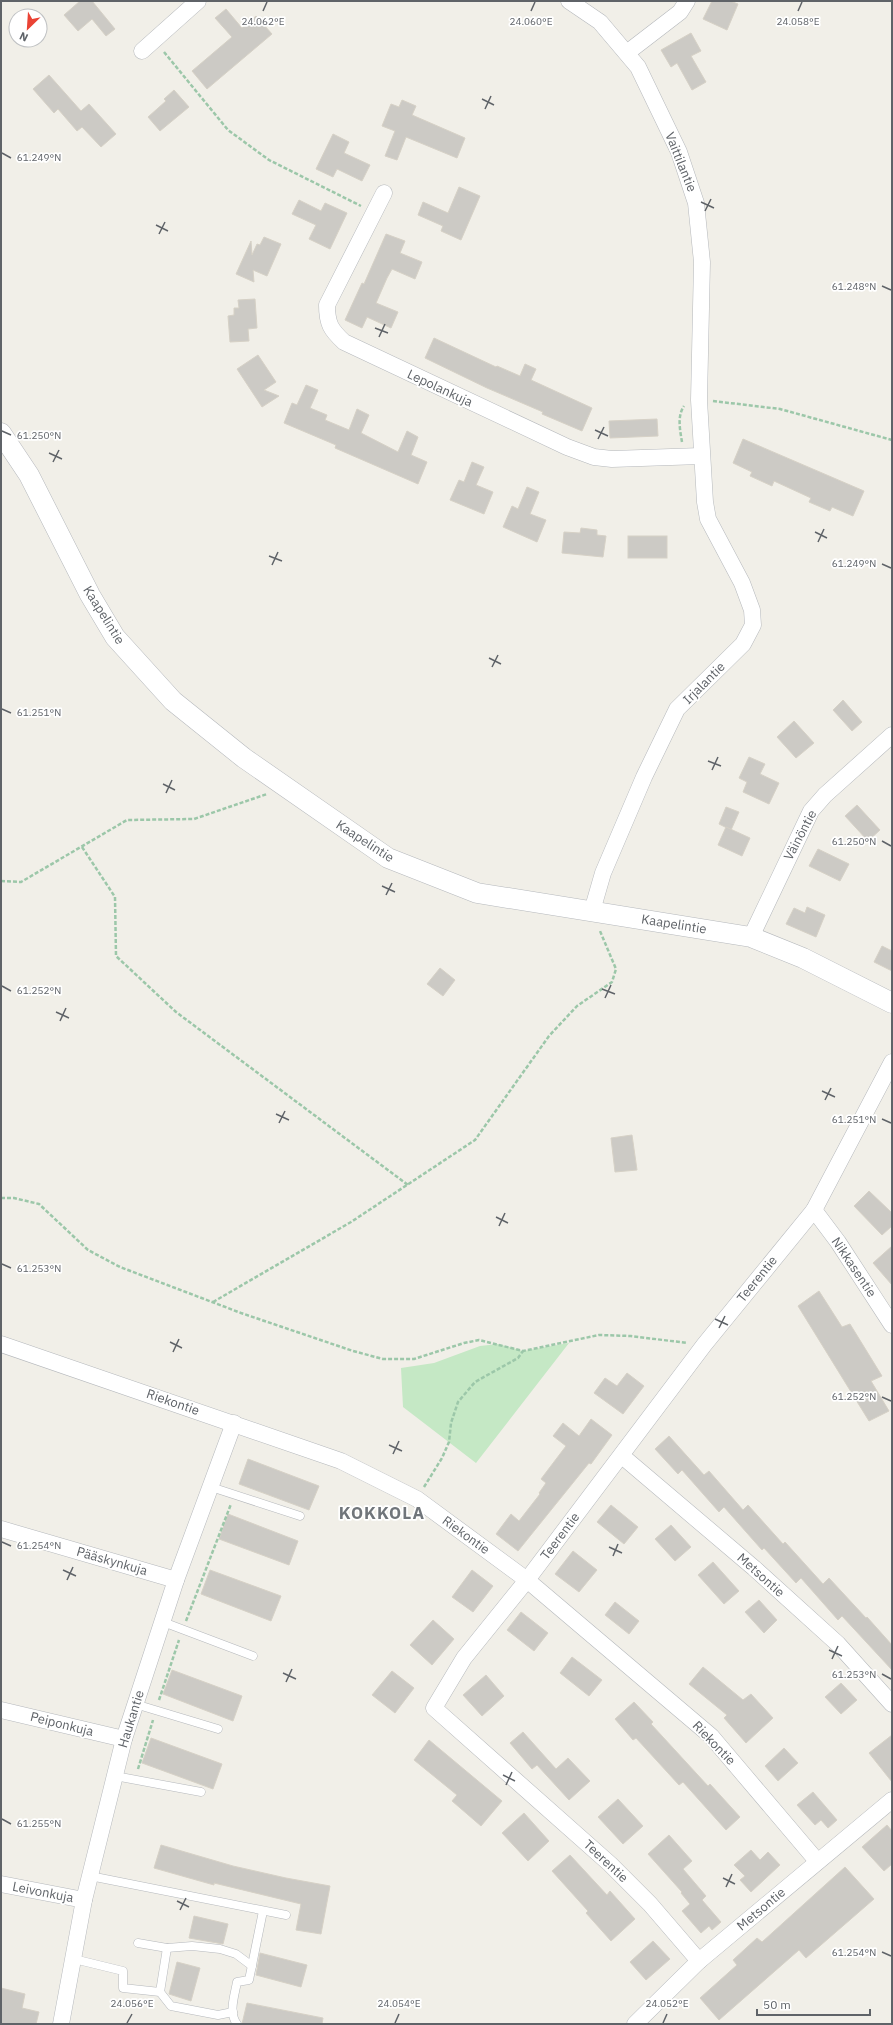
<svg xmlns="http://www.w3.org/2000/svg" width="893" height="2025" viewBox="0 0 893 2025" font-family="'IBM Plex Sans',sans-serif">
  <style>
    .green { fill: #c5e8c5 }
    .building { fill: #cccac5; stroke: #d6d1c6 }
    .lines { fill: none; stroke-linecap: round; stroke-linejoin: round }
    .service-casing { stroke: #b5b8bc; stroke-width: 9 }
    .minor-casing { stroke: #b5b8bc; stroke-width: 17 }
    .tertiary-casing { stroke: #b5b8bc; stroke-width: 21 }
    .path { stroke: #9cc7a9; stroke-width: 2.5; stroke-dasharray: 4 2; stroke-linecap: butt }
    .service { stroke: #fff; stroke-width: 8 }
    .minor { stroke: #fff; stroke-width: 16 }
    .tertiary { stroke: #fff; stroke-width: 20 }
    .ticks { fill: none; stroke: #5f6368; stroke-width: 1.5 }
    .labels { text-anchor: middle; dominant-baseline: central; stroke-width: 3.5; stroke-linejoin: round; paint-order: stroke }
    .street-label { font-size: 13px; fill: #5f6368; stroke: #fff }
    .district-label { font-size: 17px; font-weight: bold; letter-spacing: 1px; fill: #70757a; stroke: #fff }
    .ticks-label { font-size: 10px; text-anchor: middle; fill: #5f6368; stroke: #fff; stroke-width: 3.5; stroke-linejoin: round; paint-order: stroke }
  </style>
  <rect width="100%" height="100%" fill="#f1efe8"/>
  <path class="green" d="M569,1343L476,1463L403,1407L401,1368L434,1363L480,1346L498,1344L523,1351Z"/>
  <g class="building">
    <path d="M80,1H92L115,29L106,36L92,19L78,31L64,15Z"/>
    <path d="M712,1H730L738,4L727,30L703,19Z"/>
    <path d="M226,9L242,28L256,16L272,34L207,89L192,71L232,37L215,18Z"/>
    <path d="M691,33L701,51L691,56L706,82L692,90L677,63L671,67L661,50Z"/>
    <path d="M49,75L81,111L89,104L116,134L101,147L82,127L77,131L58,109L54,113L33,89Z"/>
    <path d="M174,90L189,107L160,131L148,117L166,101L164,99Z"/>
    <path d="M402,100L416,106L412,115L465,138L457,158L406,137L397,160L385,156L395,131L382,126L391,104L399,107Z"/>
    <path d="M333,134L349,142L344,153L370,165L362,181L337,169L333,177L316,169Z"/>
    <path d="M459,187L480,196L461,240L441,231L443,226L418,215L423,202L448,213Z"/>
    <path d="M299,200L321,211L325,203L347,213L330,249L309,239L316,225L292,214Z"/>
    <path d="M386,234L405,241L400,253L422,262L415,279L392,269L387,278L376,303L398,312L391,328L367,317L362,328L345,320L362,283L364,284Z"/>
    <path d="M264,237L281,244L267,276L253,270L254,282L236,274L251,241L252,255L257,244L260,245Z"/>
    <path d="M255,299L257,328L248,329L249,341L230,342L228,316L234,315V308H239L238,300Z"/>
    <path d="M434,338L496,367L497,366L520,376L525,364L536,369L531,380L592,408L582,431L542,414L543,412L487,388L425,358Z"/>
    <path d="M258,355L276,382L264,390L279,396L262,407L237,369Z"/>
    <path d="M306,385L318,390L310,408L327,415L325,420L349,430L357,409L369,415L361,433L398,452L407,431L418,437L411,455L427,462L418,484L335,448L336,445L284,423L292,403L297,405Z"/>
    <path d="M657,419L658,436L610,438L609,421Z"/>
    <path d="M743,439L864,491L853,516L832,507L830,511L809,502L811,498L774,481L772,486L750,476L752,472L733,463Z"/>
    <path d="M472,462L484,467L476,485L493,492L484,514L450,500L459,480L464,482Z"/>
    <path d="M527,487L539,492L530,514L546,520L537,542L503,527L512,506L518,509Z"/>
    <path d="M581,528L597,530V535L606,536L603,557L562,553L564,532L580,533Z"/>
    <rect x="628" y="536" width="39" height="22"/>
    <path d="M843,700L862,722L852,731L833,710Z"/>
    <path d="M794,721L814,743L796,758L777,737Z"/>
    <path d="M749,757L765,764L760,774L779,783L769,804L743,792L747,782L739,778Z"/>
    <path d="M857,805L880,830L868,841L845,816Z"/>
    <path d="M726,807L739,812L731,830L719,824Z"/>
    <path d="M726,827L750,838L742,856L718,845Z"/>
    <path d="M818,849L849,864L840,881L809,866Z"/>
    <path d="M807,907L825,915L816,937L786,924L794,908L805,913Z"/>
    <path d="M882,946L892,951V971L874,962Z"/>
    <path d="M440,968L455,980L443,996L427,984Z"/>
    <path d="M632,1135L637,1170L615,1172L611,1138Z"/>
    <path d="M869,1191L892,1213V1226L882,1235L854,1206Z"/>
    <path d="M892,1246V1285L873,1263Z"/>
    <path d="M819,1291L842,1327L850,1324L882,1376L871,1381L889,1411L869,1421L798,1306Z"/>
    <path d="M627,1373L644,1386L623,1414L594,1393L605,1378L617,1386Z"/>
    <path d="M591,1419L612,1435L591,1464L589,1463L518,1551L496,1534L511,1514L519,1521L540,1494L539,1493L546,1483L541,1479L566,1446L553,1436L563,1423L579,1436Z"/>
    <path d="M669,1436L704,1475L709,1471L743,1510L748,1505L783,1544L785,1542L823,1584L829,1578L866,1618L867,1617L892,1645V1670L842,1616L838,1620L801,1578L796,1583L764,1548L762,1550L724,1507L719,1512L682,1470L678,1474L655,1449Z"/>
    <path d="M248,1459L319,1486L309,1510L239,1484Z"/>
    <path d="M611,1505L638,1527L624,1544L597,1522Z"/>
    <path d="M228,1514L298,1541L289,1565L219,1539Z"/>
    <path d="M671,1525L691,1547L675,1561L655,1539Z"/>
    <path d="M573,1551L597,1570L579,1592L555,1574Z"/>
    <path d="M713,1562L739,1591L724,1604L698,1575Z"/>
    <path d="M210,1570L281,1596L271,1621L201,1594Z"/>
    <path d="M472,1570L493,1586L473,1612L452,1597Z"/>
    <path d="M759,1600L777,1620L764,1633L745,1612Z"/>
    <path d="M615,1602L639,1621L629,1634L605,1615Z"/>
    <path d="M521,1612L548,1633L534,1651L507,1630Z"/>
    <path d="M433,1620L454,1639L432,1665L410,1645Z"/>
    <path d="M572,1657L602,1680L589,1696L560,1673Z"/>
    <path d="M703,1667L743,1700L751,1694L773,1718L746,1743L724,1718L727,1715L689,1684Z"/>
    <path d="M172,1670L242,1696L233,1721L163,1694Z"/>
    <path d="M392,1671L414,1688L395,1713L372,1695Z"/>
    <path d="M486,1675L504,1696L482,1716L463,1695Z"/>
    <path d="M841,1683L857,1700L841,1714L825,1697Z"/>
    <path d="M634,1702L653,1722L651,1724L708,1786L710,1784L740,1817L726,1830L683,1782L679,1785L636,1738L633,1740L615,1719Z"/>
    <path d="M523,1732L556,1769L568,1758L590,1781L569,1800L537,1765L532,1769L510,1743Z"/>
    <path d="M892,1735V1782L869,1753Z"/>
    <path d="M151,1738L222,1764L213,1789L142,1763Z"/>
    <path d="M429,1740L502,1801L481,1826L452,1801L457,1795L414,1760Z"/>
    <path d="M784,1748L798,1763L778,1781L765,1766Z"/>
    <path d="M813,1792L837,1820L828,1828L821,1820L815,1825L797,1805Z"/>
    <path d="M618,1799L643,1826L623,1844L598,1817Z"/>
    <path d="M524,1813L549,1841L528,1861L502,1833Z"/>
    <path d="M887,1825L892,1831V1864L884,1871L862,1847Z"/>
    <path d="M669,1835L692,1861L683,1869L706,1896L702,1900L721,1922L712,1930L709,1926L701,1933L682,1911L690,1904L681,1893L682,1892L648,1854Z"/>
    <path d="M161,1845L233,1866L286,1878L330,1886L321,1934L296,1930L301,1904L214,1883V1885L154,1868Z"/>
    <path d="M751,1850L760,1860L768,1852L780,1865L751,1892L740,1880L745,1876L734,1865Z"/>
    <path d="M570,1855L607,1895L610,1891L635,1919L611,1941L586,1913L588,1911L552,1871Z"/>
    <path d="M845,1867L874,1899L806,1958L799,1950L719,2020L700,1998L737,1965L733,1960L757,1938L762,1942Z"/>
    <path d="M194,1916L228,1924L223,1944L189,1938Z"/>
    <path d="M653,1941L670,1959L646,1980L630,1962Z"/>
    <path d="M260,1953L307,1965L301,1987L256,1975Z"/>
    <path d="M177,1962L200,1968L191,2001L169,1994Z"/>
    <path d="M1,1988L25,1994L22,2008L39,2012L36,2024H1Z"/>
    <path d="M247,2003L323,2018L322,2024H242Z"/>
  </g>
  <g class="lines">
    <defs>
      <g id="service">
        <path d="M211,1487L300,1516"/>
        <path d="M163,1622L253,1656"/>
        <path d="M135,1704L218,1729"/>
        <path d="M115,1776L201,1792"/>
        <path d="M90,1876L286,1915"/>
        <path d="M138,1943L167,1948L192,1946L220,1949L236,1954L252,1966"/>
        <path d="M78,1960L123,1971V1988L160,1992L167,1948"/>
        <path d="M160,1992L171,2006L218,2015L233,2012"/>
        <path d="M237,2024C228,2013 235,1994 237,1982L249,1980L263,1911"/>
      </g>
      <g id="minor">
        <path d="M569,1L600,22L638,67L679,152L696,203L702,262L699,400L705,502L708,519L742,583L752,610L753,625L743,644L677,709L644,777L603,873L592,911"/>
        <path d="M142,51L198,1"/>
        <path d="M628,52L680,12L687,1"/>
        <path d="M384,193L327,305C327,324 331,330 344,342L567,447L594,457L612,459L701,456"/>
        <path d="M751,937L811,811L825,795L892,735"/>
        <path d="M814,1210L838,1242L892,1325"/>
        <path d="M1,1344L341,1461L417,1499L527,1580L711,1736L817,1861"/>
        <path d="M622,1456L754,1568L838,1644L892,1704"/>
        <path d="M1,1529L176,1580"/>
        <path d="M1,1710L124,1739"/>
        <path d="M1,1884L84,1900"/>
        <path d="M699,1961L650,1904L610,1864L434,1708L464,1658L527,1580L704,1345L814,1210L892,1062"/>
        <path d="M61,2024L84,1900L124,1739L176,1580L234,1423"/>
        <path d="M635,2024L699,1961L892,1800"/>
      </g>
      <path id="tertiary" d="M1,433L29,475L90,595L115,637L173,701L244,758L388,858L477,893L751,937L803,958L892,1003"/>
    </defs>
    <use href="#service" class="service-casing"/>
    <use href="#minor" class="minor-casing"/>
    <use href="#tertiary" class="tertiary-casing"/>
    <g class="path">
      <path d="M164,52L228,130L269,160L361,206"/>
      <path d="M713,401L780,409L892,440"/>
      <path d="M682,442C680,430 677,416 684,406"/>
      <path d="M82,847L115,897L116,956L176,1012L408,1185"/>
      <path d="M1,881L21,882L127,820L194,819L267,794"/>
      <path d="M1,1198H14L39,1204L88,1250L120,1267L241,1313L353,1351L383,1359H414L464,1343L479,1340L523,1351L599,1335L631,1336L687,1343"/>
      <path d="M213,1302L351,1222L475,1140L549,1036L577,1006L612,982L616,969L600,931"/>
      <path d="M424,1487L442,1458L449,1442L451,1423L458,1402L475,1382L518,1358L523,1351"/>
      <path d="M186,1621L231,1504"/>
      <path d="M159,1700L179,1640"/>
      <path d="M138,1769L153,1720"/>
    </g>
    <use href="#service" class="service"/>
    <use href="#minor" class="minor"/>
    <use href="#tertiary" class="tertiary"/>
  </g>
  <path class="ticks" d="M263,11L267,2M531,11L535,2M798,11L802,2M482,99L494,105M485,109L491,96M2,153L11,158M701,202L714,208M705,211L711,199M156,225L168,231M159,234L165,222M882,286L891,290M375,328L388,333M379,337L385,324M595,430L608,436M2,431L11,435M598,439L604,427M49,453L62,459M53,462L59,450M815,532L827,538M818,542L824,529M269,556L282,561M882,564L891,568M272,565L278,552M489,658L501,664M492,667L498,655M2,709L11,713M708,761L721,766M712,770L718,757M163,784L175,790M166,793L172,780M882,841L891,846M382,886L395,892M386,895L392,883M2,986L11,991M602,989L615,994M605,998L611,985M56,1012L69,1018M60,1021L66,1008M822,1091L835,1097M825,1100L831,1088M276,1114L289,1120M882,1119L891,1123M279,1123L285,1111M496,1217L508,1223M499,1226L505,1213M2,1264L11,1268M715,1319L728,1325M719,1328L725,1316M170,1342L182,1348M173,1352L179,1339M882,1397L891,1401M389,1445L402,1451M393,1454L399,1441M2,1542L11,1546M609,1547L622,1553M613,1556L618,1544M63,1570L76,1576M67,1580L73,1567M829,1650L842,1656M832,1659L838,1646M283,1673L296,1679M882,1674L891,1679M286,1682L292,1669M503,1775L515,1781M506,1785L512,1772M2,1819L11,1824M723,1878L735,1884M726,1887L732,1874M177,1901L189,1907M180,1910L186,1898M882,1952L891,1956M127,2023L132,2014M395,2023L399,2014M663,2023L667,2014"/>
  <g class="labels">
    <g class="street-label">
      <text transform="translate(681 162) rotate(68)">Vaittilantie</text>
      <text transform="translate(440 388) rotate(25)">Lepolankuja</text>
      <text transform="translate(104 615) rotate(58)">Kaapelintie</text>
      <text transform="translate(704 683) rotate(-45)">Irjalantie</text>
      <text transform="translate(800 835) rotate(-62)">Väinöntie</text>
      <text transform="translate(365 841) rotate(33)">Kaapelintie</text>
      <text transform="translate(674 924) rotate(9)">Kaapelintie</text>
      <text transform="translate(854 1267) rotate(56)">Nikkasentie</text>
      <text transform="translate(757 1279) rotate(-51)">Teerentie</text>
      <text transform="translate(173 1402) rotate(19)">Riekontie</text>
      <text transform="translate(466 1535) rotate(36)">Riekontie</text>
      <text transform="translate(560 1536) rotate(-53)">Teerentie</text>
      <text transform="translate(112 1561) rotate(16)">Pääskynkuja</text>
      <text transform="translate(761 1575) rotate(42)">Metsontie</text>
      <text transform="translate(131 1719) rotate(-73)">Haukantie</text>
      <text transform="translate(62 1724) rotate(14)">Peiponkuja</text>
      <text transform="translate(714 1743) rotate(46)">Riekontie</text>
      <text transform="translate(606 1861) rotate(43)">Teerentie</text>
      <text transform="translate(43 1892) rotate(11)">Leivonkuja</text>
      <text transform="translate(761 1909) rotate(-40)">Metsontie</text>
    </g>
    <g class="district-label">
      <text x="382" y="1513">KOKKOLA</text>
    </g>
  </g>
  <g class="ticks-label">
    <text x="263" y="25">24.062°E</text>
    <text x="531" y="25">24.060°E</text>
    <text x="798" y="25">24.058°E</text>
    <text x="39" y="161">61.249°N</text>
    <text x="854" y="290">61.248°N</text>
    <text x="39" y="439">61.250°N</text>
    <text x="854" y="567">61.249°N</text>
    <text x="39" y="716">61.251°N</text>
    <text x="854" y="845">61.250°N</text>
    <text x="39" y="994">61.252°N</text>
    <text x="854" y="1123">61.251°N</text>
    <text x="39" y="1272">61.253°N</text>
    <text x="854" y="1400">61.252°N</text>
    <text x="39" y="1549">61.254°N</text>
    <text x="854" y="1678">61.253°N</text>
    <text x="39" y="1827">61.255°N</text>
    <text x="854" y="1956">61.254°N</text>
    <text x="132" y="2007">24.056°E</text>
    <text x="399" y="2007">24.054°E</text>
    <text x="667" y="2007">24.052°E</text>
  </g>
  <rect width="893" height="2025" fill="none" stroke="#5f6368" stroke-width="4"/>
  <g transform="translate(28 28) rotate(205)"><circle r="19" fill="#ffffff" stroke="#bfc1c3"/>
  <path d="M0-3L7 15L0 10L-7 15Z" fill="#ea4335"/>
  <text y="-6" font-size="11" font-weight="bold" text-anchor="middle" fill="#5f6368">N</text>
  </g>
  <path d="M757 2009v6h113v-6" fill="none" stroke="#5f6368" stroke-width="2"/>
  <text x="763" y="2009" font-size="12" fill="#5f6368" stroke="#ffffff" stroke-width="3" paint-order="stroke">50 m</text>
</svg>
